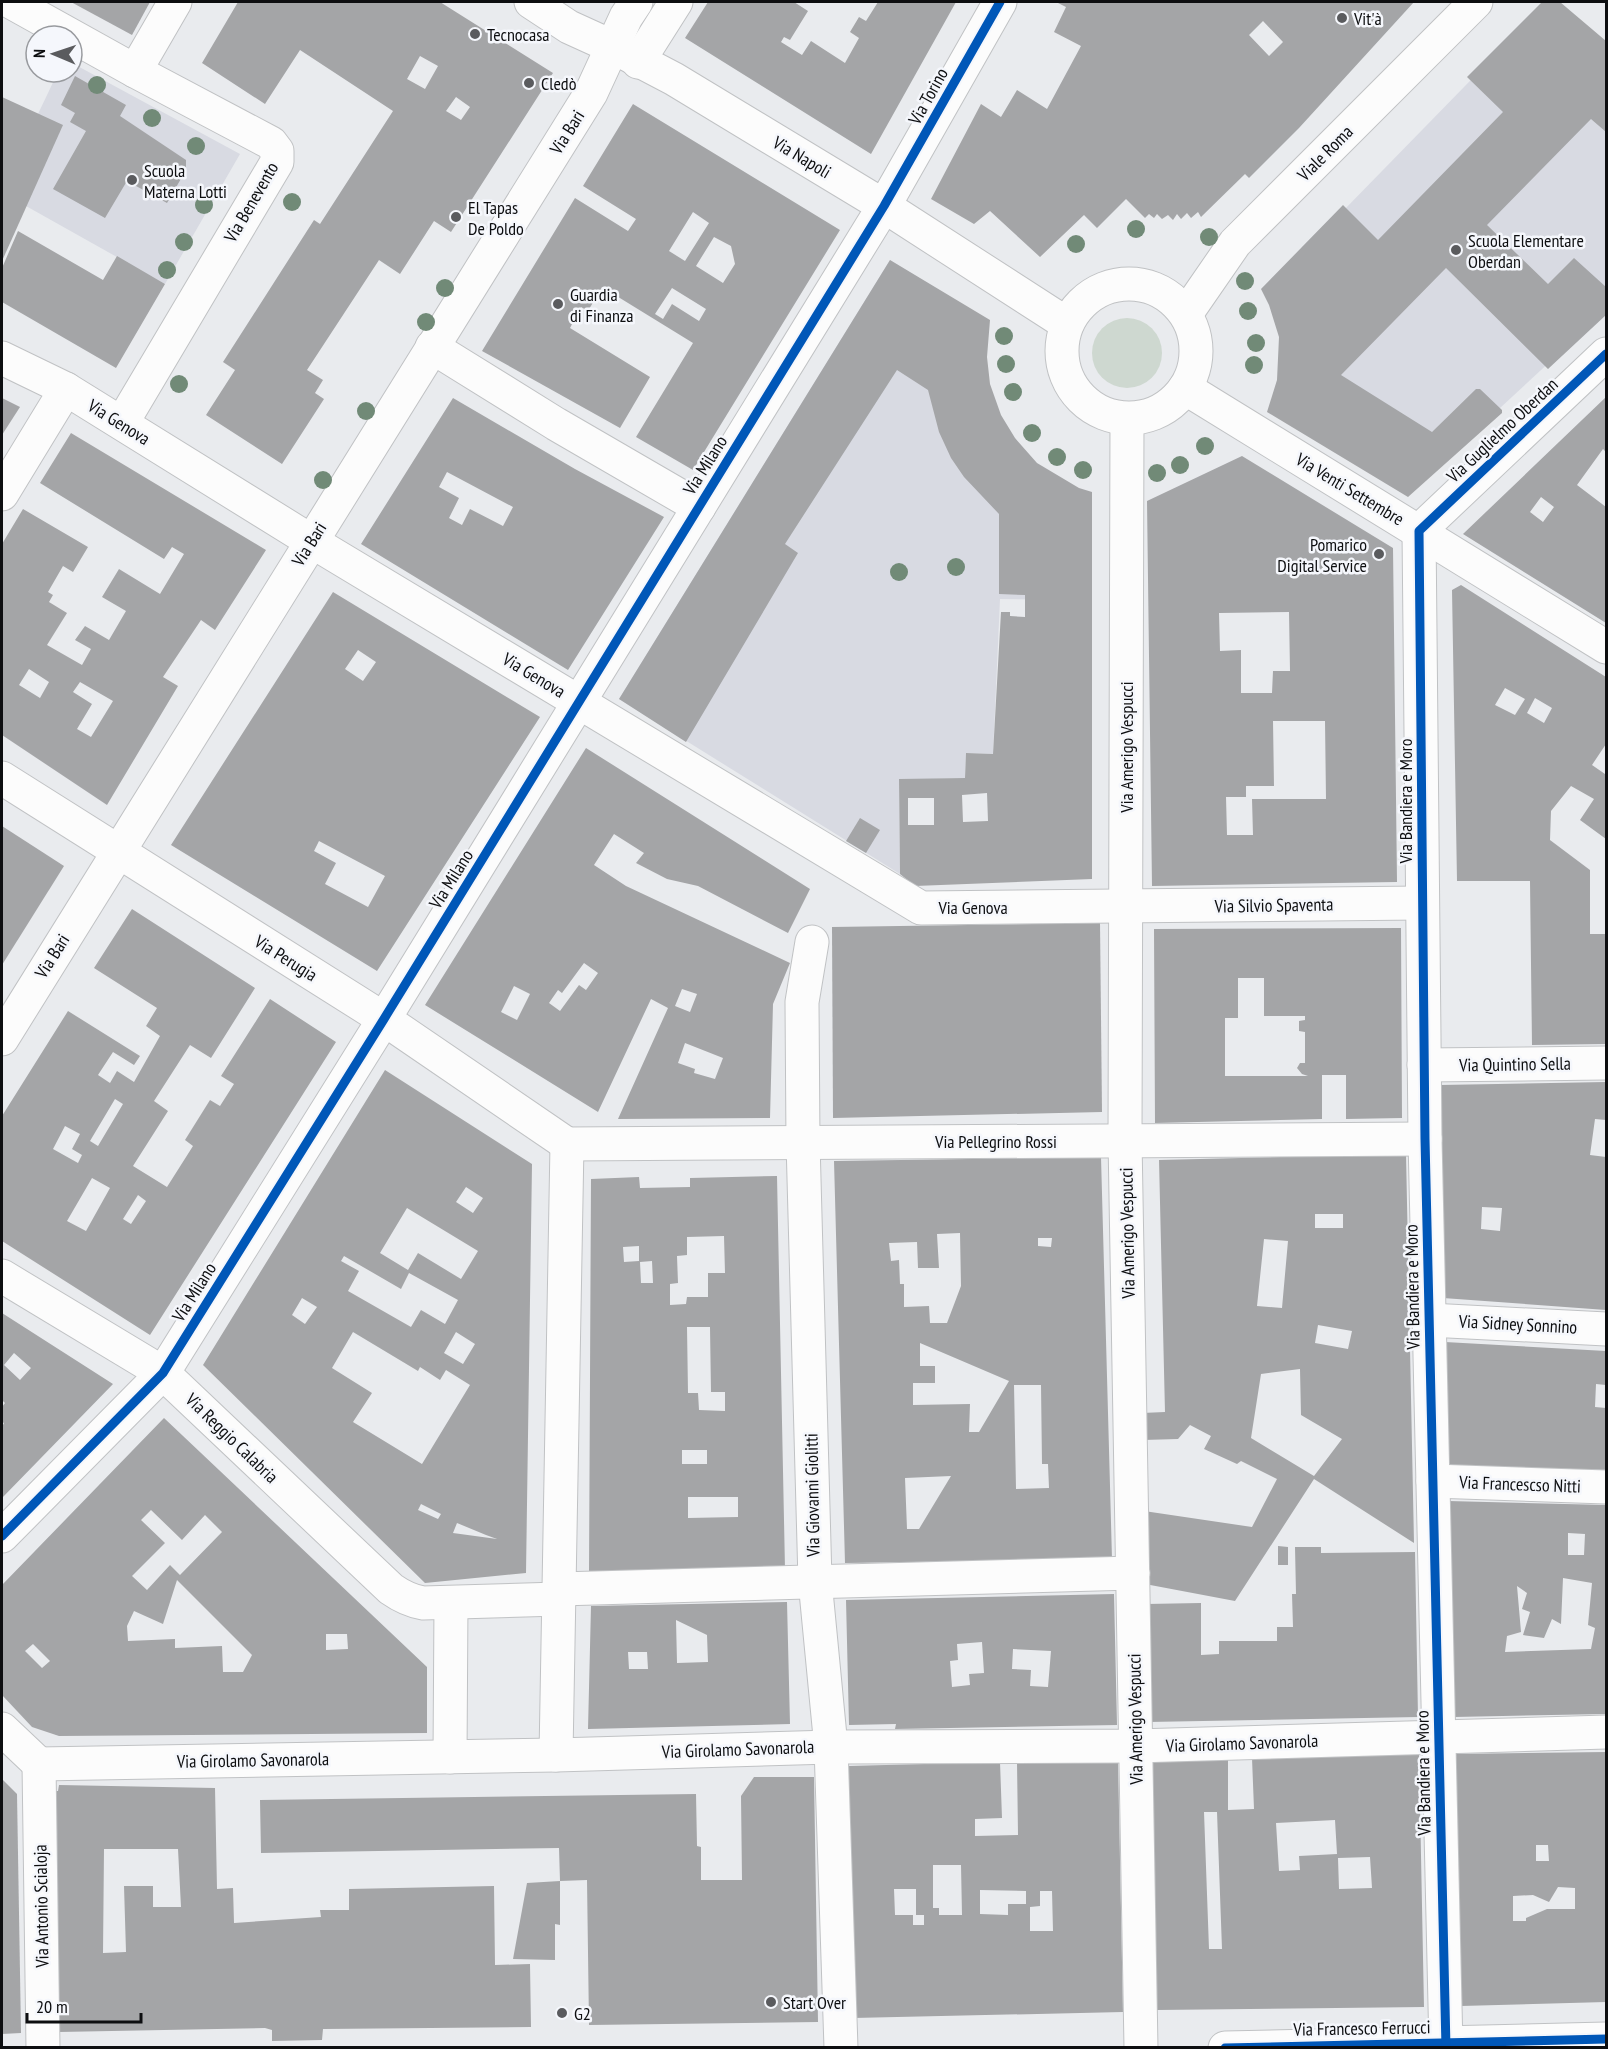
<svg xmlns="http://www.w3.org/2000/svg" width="1608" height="2049" viewBox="0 0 1608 2049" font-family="'PT Sans Narrow',sans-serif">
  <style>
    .built { fill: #d8dae2 }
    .green { fill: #ced8d0 }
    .building { fill: #a4a5a7; fill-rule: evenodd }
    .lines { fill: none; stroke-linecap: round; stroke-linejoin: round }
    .minor-casing { stroke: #c0c2c4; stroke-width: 35 }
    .minor { stroke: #fcfcfc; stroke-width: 33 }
    .cycleway-casing { stroke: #f5f7fc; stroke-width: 13 }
    .cycleway { stroke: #0057b8; stroke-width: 9 }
    .tree { fill: #718a77 }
    .poi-dot { fill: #5a5b5e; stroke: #f5f7fc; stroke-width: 2 }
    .labels { text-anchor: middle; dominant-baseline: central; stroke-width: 5; stroke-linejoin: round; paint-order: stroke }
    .poi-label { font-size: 18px; fill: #0d0e10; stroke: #f5f7fc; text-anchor: start }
    .street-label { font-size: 18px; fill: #0d0e10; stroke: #f5f7fc }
  </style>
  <rect width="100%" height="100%" fill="#e9ebee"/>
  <g class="built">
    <path d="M1547,2H1555L1606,45V310L1408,493L1272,412L1342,212Z"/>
    <path d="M72,63L240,154L165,284L26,206L38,114L58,72H72Z"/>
    <path d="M890,260L989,321L985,357L988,384L1000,415L1088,600L1000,599L993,754L966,753L965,778L899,780L900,874L619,699Z"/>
  </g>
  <circle class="green" cx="1127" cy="353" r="35"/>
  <g class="building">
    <path d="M71,2H150L132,35Z"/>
    <path d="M238,2H440L553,73L451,232L434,221L400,274L379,260L307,370L323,380L315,393L324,399L282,464L206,415L235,370L223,362L314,220L320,224L393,111L300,50L265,104L202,63ZM420,56L438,66L425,89L407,79ZM456,97L470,107L461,120L446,111Z"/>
    <path d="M708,2H794L808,11L790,40L784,37L781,42L802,55L811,41L845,63L859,38L850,32L859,17L866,21L878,2H956L871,154L685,38Z"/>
    <path d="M1056,2H1414L1299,128L1249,178L1245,174L1201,217L1198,212L1191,218L1187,213L1181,219L1177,214L1173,220L1168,215L1162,219L1157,214L1154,218L1149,214L1145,218L1126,199L1097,228L1084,215L1040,257L990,211L974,224L931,199L981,104L1001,117L1017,90L1047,109L1081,46L1054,32L1066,7ZM1263,21L1283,42L1269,56L1249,35Z"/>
    <path d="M1542,2H1560L1606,41V132L1591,119L1487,225L1548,284L1574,258L1606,287V315L1548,369L1446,268L1341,375L1432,432L1476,389H1480L1502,410V413L1408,497L1267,412L1277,380L1279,337L1269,305L1261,289L1343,205L1378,240L1503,112L1467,77Z"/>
    <path d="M75,76L126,105L120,116L186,160V170L167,203L127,181L105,218L53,189L86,131L70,122L75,113L61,105Z"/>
    <path d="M2,97L63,125L2,261Z"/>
    <path d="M633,104L840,230L693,470L636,437L693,343L602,287L588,311L581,307L570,328L650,377L620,428L482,351L575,198L628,231L636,219L583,186ZM693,212L709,223L685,261L669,251ZM714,237L731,246L735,264L723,283L696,266ZM672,288L706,309L699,321L672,304L663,319L655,314Z"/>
    <path d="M18,231L103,280L117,256L165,284L116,368L2,302V268Z"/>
    <path d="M890,260L990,320L987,357L990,384L1001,415L1015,438L1037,463L1079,488L1092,492V879L915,886L900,874L899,779L965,778L966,753L993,754L1001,612H1010V616L1025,617V595L999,594V514L964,477L951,458L939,432L928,390L897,370L785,544L798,553L686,742L619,699ZM987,793L988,821L963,822L962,795ZM908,798H934V825H908Z"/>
    <path d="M1606,397V452L1603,449L1577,485L1606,507V623L1463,534ZM1541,497L1554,507L1543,522L1530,512Z"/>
    <path d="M2,398L20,407L2,435Z"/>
    <path d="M453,398L575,469L664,517L568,670L361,544ZM447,472L513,507L503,526L470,509L462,525L449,518L459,498L439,487Z"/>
    <path d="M71,433L266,550L215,630L201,620L163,677L178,686L107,805L2,735V544L23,509L88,547L73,572L63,566L48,592L53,595L49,602L67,613L47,645L82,665L91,649L75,640L85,626L109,640L126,611L102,597L119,569L160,594L184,554L172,547L164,559L40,483ZM29,669L49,682L40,698L19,685ZM80,682L113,701L91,737L77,729L92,704L73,692Z"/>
    <path d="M1242,456L1393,548L1397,882L1152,886L1147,501ZM1289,612L1290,671H1273L1272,693H1241V650L1220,651L1219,613ZM1273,721H1325L1326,799H1252L1253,835H1227L1226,797H1246V786H1274Z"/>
    <path d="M1461,585L1606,677V744L1592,765L1605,774L1606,771V839L1580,820L1594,799L1571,786L1551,811L1550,840L1590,870V934H1606V1044L1532,1045L1530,881H1457L1452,590ZM1505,688L1525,699L1515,715L1495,705ZM1535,698L1552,708L1544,723L1527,713Z"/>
    <path d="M333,592L540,717L377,971L171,845ZM358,650L376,662L363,681L345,669ZM319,841L385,876L368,907L325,884L336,863L314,851Z"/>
    <path d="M586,748L810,889L788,933L698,886L667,879L636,863L644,853L614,834L594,865L626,886L790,963L773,1004L770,1118L618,1119L668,1008L651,999L598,1112L425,1005ZM584,963L598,973L586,990L579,985L560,1011L549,1003L558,990L562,993ZM514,986L530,994L517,1020L501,1012ZM682,989L697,994L690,1012L675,1006ZM685,1043L723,1058L715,1079L694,1073L695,1069L678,1063Z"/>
    <path d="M860,818L880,830L866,853L846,841Z"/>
    <path d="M2,826L64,866L2,965Z"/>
    <path d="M132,909L255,988L211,1058L190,1045L154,1101L168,1111L133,1166L167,1187L193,1146L185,1140L210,1100L220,1106L234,1084L221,1076L270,999L336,1042L150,1335L2,1241V1116L68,1011L140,1056L134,1065L113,1052L98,1075L110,1083L117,1071L134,1082L160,1036L146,1026L157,1008L94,968ZM115,1099L123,1104L98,1146L90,1141ZM65,1126L80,1134L72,1149L82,1155L78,1163L53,1149ZM92,1178L110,1188L86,1231L67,1221ZM138,1195L146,1201L131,1224L123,1219Z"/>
    <path d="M1100,923L1102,1112L833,1118L832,927Z"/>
    <path d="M1401,928L1402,1118L1346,1119V1075H1322V1119L1155,1123L1154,929ZM1238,978H1264V1016H1305V1020L1299,1021V1031L1305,1032V1063H1300L1297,1068L1302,1074L1308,1076H1225V1018H1238Z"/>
    <path d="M385,1070L532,1164L526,1573L425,1583L203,1365ZM466,1187L483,1198L473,1213L456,1202ZM407,1208L478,1251L461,1279L418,1253L408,1270L380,1253ZM344,1256L401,1289L409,1273L458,1300L445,1324L421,1310L411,1327L348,1291L359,1271L341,1261ZM302,1298L317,1307L305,1324L292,1315ZM353,1332L418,1371L420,1367L440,1380L446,1370L470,1385L422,1464L353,1422L372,1393L332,1368ZM456,1332L475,1344L463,1364L444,1353ZM421,1504L441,1514L438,1519L418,1510ZM457,1523L486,1535L497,1539L453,1533Z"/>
    <path d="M1606,1082V1120L1595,1119L1590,1155L1606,1157V1310L1443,1298L1440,1085ZM1482,1207L1502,1208L1500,1231L1481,1229Z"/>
    <path d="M1406,1154L1414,1543L1314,1479L1235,1601L1145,1584L1144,1511L1252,1527L1277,1479L1241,1461L1237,1464L1204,1449L1211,1436L1190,1425L1178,1439L1143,1440L1142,1413L1165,1412L1159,1160ZM1315,1214H1343V1228H1315ZM1264,1239L1288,1241L1282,1308L1257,1306ZM1318,1325L1352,1331L1348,1349L1315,1343ZM1300,1369L1301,1415L1342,1439L1314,1476L1251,1438L1261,1374Z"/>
    <path d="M1101,1157L1112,1559L845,1563L834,1161ZM960,1233L961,1286L947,1323H930L929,1306L904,1307V1284H900L899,1260L891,1261L889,1243L917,1242L918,1268H939L937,1234ZM1038,1238H1052L1051,1247L1038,1246ZM920,1343L1009,1381L979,1432H969L970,1404L913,1405V1383H935V1366H920ZM1014,1385H1041L1042,1464H1048L1049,1488L1016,1489ZM951,1476L919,1529H907L905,1478Z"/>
    <path d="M777,1176L785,1569L589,1574L591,1179L639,1177L640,1188L690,1187V1178ZM724,1236L725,1273H708V1297H687L686,1304L670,1305V1284L678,1283L677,1256L687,1255V1237ZM639,1246V1261L624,1262L623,1247ZM652,1261L653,1283H641L640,1262ZM687,1327H710L711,1392H725V1411L699,1410L698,1393H688ZM682,1450H707V1464H682ZM688,1497H738V1517L688,1518Z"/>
    <path d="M2,1313L113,1384L2,1498V1425L4,1424L2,1420V1407L5,1403L2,1400ZM14,1353L31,1368L20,1380L4,1365Z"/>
    <path d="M1445,1342L1606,1351V1385L1596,1384L1595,1407L1606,1408V1470L1447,1465Z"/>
    <path d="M164,1418L427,1667V1733L59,1736L32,1727L2,1695V1585ZM151,1510L182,1540L205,1515L222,1532L180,1575L170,1565L147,1590L132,1576L165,1543L141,1520ZM177,1580L252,1655L243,1672H223L222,1646L175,1648V1639L128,1641L127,1626L134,1611L163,1624ZM326,1634H347L348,1649L326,1650ZM33,1644L50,1661L42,1668L25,1651Z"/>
    <path d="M1448,1501L1606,1505V1714L1454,1717ZM1568,1533L1585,1534L1584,1555H1568ZM1563,1578L1592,1583L1588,1625L1595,1628L1591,1649L1505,1652L1507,1636L1521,1632L1517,1586L1527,1593L1522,1609L1530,1612L1523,1635L1544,1638L1552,1619L1561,1624Z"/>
    <path d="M1278,1546L1288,1547V1565H1278Z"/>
    <path d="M1295,1547H1321V1553L1415,1552L1418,1717L1148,1722L1146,1604L1201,1603V1655L1219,1654V1641H1277V1627H1293L1292,1594H1296Z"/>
    <path d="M1114,1594L1117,1725L895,1729L896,1724L849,1725L846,1600ZM982,1642L984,1673L969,1674L970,1685L952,1687L950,1661L958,1660L957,1644ZM1013,1649L1051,1651L1048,1687L1030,1686L1031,1670L1012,1669Z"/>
    <path d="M787,1602L790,1724L588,1729L591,1606ZM676,1620L707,1635L708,1662L677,1663ZM628,1652H647L648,1669H629Z"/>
    <path d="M1606,1752V2002L1461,2006L1454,1754ZM1536,1845H1548L1549,1861H1536ZM1558,1887L1575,1888V1909H1547L1526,1918V1921H1513V1896L1533,1895L1549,1902Z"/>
    <path d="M1419,1754L1424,2007L1157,2010L1151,1760L1228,1758V1810L1254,1809L1252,1758ZM1204,1812H1217L1222,1949H1209ZM1335,1820L1337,1854L1299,1856L1300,1870L1279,1871L1276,1823ZM1370,1857L1372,1888L1339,1889L1338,1858Z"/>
    <path d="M1118,1760L1123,2012L853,2018L848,1766L1000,1762L1002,1818L975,1819V1836L1018,1835L1017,1762ZM933,1865H961L962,1915H939V1908H933ZM894,1889H916V1915H924V1925H913V1915H895ZM980,1890L1026,1891V1904H1008V1915L980,1914ZM1040,1891H1052L1053,1931H1030V1907L1040,1906Z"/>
    <path d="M754,1777H814L818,2022L589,2025L587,1880L560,1881V1925L555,1924V1960L513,1959L527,1883L560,1881L559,1848L261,1853L260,1800L696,1794L697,1846L701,1847V1880H742L741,1796Z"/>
    <path d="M2,1779L17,1794L21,2033L2,2034Z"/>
    <path d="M59,1785L215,1788L217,1889L233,1888L234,1923L321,1917L320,1910H349V1889L494,1886L495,1965L530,1964L531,2027L323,2029L322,2040L272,2041V2030L265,2028L59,2032L54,1791H58ZM104,1849H178L181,1907H153V1886H124L126,1952L103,1953Z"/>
  </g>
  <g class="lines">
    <defs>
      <g id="minor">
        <path d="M11,2L135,71L271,143L277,151V162L122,423"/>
        <path d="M531,2L569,27L613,47L674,79L884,206L1067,324"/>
        <path d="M638,62L676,2"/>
        <path d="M135,71L175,2"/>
        <circle cx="1129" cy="351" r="67"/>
        <path d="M1186,314L1235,243L1476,2"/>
        <path d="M432,347L556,424L699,507"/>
        <path d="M2,358L66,389L311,541L921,908L1422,903"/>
        <path d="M1185,388L1606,647"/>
        <path d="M1127,419L1125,1140L1141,2048"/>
        <path d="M2,494L66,389"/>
        <path d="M2,778L384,1019L567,1144"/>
        <path d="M812,942L802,1002L803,1142L815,1581L831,1747L841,2048"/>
        <path d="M2,1039L591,93L626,17L636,2"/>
        <path d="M1424,1065L1606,1063"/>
        <path d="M567,1144L1425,1139"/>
        <path d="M2,1276L163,1373L391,1589C401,1596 411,1601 423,1603L559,1599"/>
        <path d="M1429,1320L1606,1329"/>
        <path d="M1433,1481L1606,1487"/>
        <path d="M2,1536L163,1373L384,1019L884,206L1000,2"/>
        <path d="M559,1589L1133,1573"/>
        <path d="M2,1729L39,1764"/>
        <path d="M556,1755L567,1144"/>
        <path d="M450,1757L451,1603"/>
        <path d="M39,1764L556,1755L831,1747L1136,1746L1606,1732"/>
        <path d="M39,1764L43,2048"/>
        <path d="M1225,2048L1606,2039"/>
        <path d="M1446,2048L1425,1139L1419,531L1606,354"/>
      </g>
    </defs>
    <use href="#minor" class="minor-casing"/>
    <use href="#minor" class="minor"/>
    <defs>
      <g id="cycleway">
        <path d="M2,1536L163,1373L384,1019L884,206L1000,2"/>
        <path d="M1225,2048L1606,2039"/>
        <path d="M1446,2048L1425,1139L1419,531L1606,354"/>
      </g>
    </defs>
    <use href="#cycleway" class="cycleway-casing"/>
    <use href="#cycleway" class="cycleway"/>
  </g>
  <g class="tree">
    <circle cx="97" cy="85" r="9"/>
    <circle cx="152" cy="118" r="9"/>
    <circle cx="196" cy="146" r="9"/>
    <circle cx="292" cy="202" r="9"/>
    <circle cx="204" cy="205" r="9"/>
    <circle cx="1136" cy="229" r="9"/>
    <circle cx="1209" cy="237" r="9"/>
    <circle cx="184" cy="242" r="9"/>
    <circle cx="1076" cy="244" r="9"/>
    <circle cx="167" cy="270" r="9"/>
    <circle cx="1245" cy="281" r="9"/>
    <circle cx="445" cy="288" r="9"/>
    <circle cx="1248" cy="311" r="9"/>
    <circle cx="426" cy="322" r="9"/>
    <circle cx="1004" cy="336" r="9"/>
    <circle cx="1256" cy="343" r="9"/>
    <circle cx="1006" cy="364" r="9"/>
    <circle cx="1254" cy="365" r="9"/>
    <circle cx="179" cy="384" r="9"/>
    <circle cx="1013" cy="392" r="9"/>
    <circle cx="366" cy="411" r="9"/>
    <circle cx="1032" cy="433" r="9"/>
    <circle cx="1205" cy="446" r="9"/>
    <circle cx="1057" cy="457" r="9"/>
    <circle cx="1180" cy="465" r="9"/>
    <circle cx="1083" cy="470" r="9"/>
    <circle cx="1157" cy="473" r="9"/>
    <circle cx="323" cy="480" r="9"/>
    <circle cx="956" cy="567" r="9"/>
    <circle cx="899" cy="572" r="9"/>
  </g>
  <g class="poi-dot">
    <circle cx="1342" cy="18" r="6"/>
    <circle cx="475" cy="34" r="6"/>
    <circle cx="529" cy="83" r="6"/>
    <circle cx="132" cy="180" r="6"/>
    <circle cx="456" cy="217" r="6"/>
    <circle cx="1456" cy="250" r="6"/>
    <circle cx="558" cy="304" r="6"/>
    <circle cx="1379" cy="554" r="6"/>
    <circle cx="771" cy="2002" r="6"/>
    <circle cx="562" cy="2013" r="6"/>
  </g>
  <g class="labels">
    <g class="poi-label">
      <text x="1354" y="18">Vit'à</text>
      <text x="487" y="34">Tecnocasa</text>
      <text x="541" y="83">Cledò</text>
      <text x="144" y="170">Scuola<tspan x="144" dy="21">Materna Lotti</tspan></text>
      <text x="468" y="207">El Tapas<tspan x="468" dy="21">De Poldo</tspan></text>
      <text x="1468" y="240">Scuola Elementare<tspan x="1468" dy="21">Oberdan</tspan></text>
      <text x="570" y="294">Guardia<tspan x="570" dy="21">di Finanza</tspan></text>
      <text x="1367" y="544" text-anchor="end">Pomarico<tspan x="1367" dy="21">Digital Service</tspan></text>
      <text x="783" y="2002">Start Over</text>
      <text x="574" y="2013">G2</text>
    </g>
    <g class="street-label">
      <text transform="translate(928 96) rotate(-61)">Via Torino</text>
      <text transform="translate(567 132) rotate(-58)">Via Bari</text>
      <text transform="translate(1325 153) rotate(-45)">Viale Roma</text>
      <text transform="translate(802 157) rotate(31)">Via Napoli</text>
      <text transform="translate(251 202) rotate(-60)">Via Benevento</text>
      <text transform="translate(119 422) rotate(32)">Via Genova</text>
      <text transform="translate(1502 430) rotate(-43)">Via Guglielmo Oberdan</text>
      <text transform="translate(705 465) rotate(-58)">Via Milano</text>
      <text transform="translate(1350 489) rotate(31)">Via Venti Settembre</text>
      <text transform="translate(309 544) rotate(-58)">Via Bari</text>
      <text transform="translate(534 675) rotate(31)">Via Genova</text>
      <text transform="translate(1126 747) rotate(-90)">Via Amerigo Vespucci</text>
      <text transform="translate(1405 801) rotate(-90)">Via Bandiera e Moro</text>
      <text transform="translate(451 879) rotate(-58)">Via Milano</text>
      <text transform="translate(1274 905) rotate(-1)">Via Silvio Spaventa</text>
      <text x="973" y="907">Via Genova</text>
      <text transform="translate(52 956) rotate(-58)">Via Bari</text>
      <text transform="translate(286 958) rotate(32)">Via Perugia</text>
      <text transform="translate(1515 1064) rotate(-1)">Via Quintino Sella</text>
      <text x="996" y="1141">Via Pellegrino Rossi</text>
      <text transform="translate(1127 1233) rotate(-91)">Via Amerigo Vespucci</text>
      <text transform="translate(1412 1287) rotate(-91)">Via Bandiera e Moro</text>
      <text transform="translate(194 1292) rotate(-58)">Via Milano</text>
      <text transform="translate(1518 1324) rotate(3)">Via Sidney Sonnino</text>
      <text transform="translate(232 1438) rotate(44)">Via Reggio Calabria</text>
      <text transform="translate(1520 1484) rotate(2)">Via Francescso Nitti</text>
      <text transform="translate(812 1495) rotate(-91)">Via Giovanni Giolitti</text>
      <text transform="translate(1135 1719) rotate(-91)">Via Amerigo Vespucci</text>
      <text transform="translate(1242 1743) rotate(-2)">Via Girolamo Savonarola</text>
      <text transform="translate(738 1749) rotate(-2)">Via Girolamo Savonarola</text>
      <text transform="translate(253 1760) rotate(-1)">Via Girolamo Savonarola</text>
      <text transform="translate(1423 1773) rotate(-91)">Via Bandiera e Moro</text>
      <text transform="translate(41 1906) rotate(-91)">Via Antonio Scialoja</text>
      <text transform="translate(1362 2028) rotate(-1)">Via Francesco Ferrucci</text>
    </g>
  </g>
  <rect width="1608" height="2049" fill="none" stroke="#0d0e10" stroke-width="6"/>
  <g transform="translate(54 54) rotate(272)"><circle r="28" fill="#f5f7fc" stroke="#989a9e" stroke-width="1.5"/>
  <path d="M0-4.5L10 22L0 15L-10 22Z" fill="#5a5b5e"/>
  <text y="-9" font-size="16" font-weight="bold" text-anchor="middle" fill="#0d0e10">N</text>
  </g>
  <path d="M27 2013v9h114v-9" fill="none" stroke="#0d0e10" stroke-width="3"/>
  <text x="36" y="2013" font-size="18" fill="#0d0e10" stroke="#f5f7fc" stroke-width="4.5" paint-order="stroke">20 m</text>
</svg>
